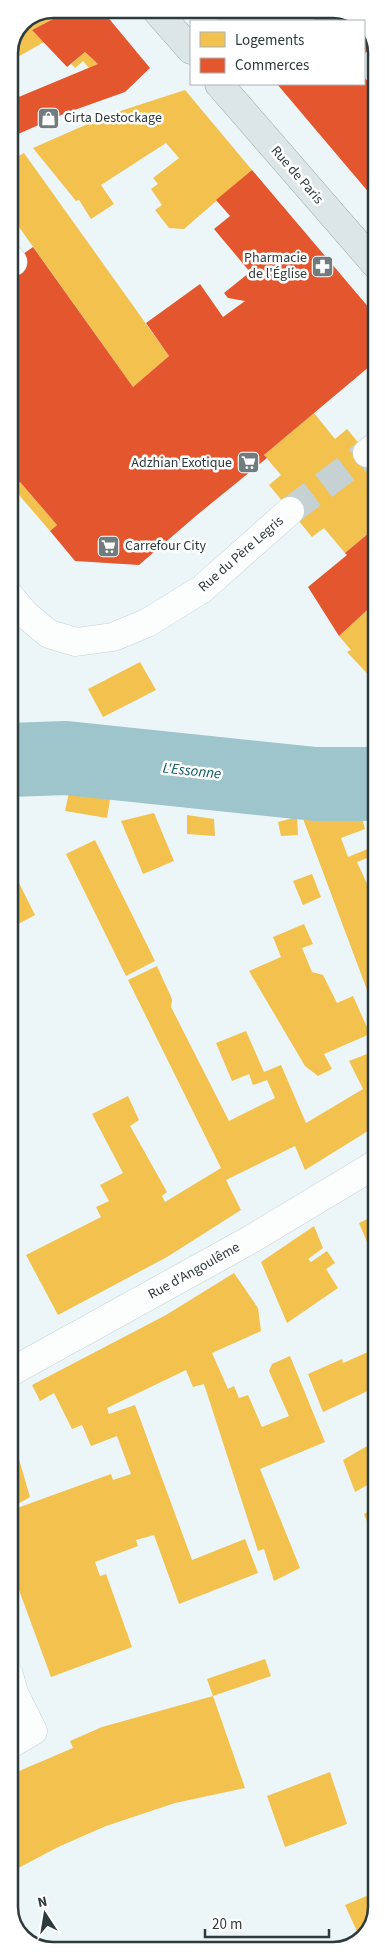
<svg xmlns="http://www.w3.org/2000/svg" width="385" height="1959" viewBox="0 0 385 1959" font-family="'Source Sans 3',sans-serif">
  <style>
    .homes { fill: #f2c14e }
    .shops { fill: #e4572e }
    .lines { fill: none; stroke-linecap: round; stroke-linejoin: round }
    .river { stroke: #9dc5cb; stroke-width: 74 }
    .minor-tunnel { stroke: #c6d1d3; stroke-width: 28; stroke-dasharray: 28 14; stroke-linecap: butt }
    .minor-casing { stroke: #c7d1d3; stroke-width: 29 }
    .major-casing { stroke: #98abad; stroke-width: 29 }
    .minor { stroke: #fcfefe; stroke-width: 28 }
    .major { stroke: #dde6e7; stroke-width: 28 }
    .labels { text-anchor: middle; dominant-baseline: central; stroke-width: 5; stroke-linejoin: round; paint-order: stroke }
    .poi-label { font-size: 14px; fill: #2e3b3d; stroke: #fff; text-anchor: start }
    .street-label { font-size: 14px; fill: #2e3b3d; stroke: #fff }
    .water-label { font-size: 15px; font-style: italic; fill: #0d5964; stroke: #fff }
    .rim { fill: none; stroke: #2e3b3d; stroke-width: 2.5 }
  </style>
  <rect width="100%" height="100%" fill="#ecf6f8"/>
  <g class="homes">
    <path d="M207,9H308L316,18L312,21H218Z"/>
    <path d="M51,10L57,17L32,30L44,42L9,62V52L22,21Z"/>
    <path d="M85,52L98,64L89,68L83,61L75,68L71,64Z"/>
    <path d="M185,90L252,170L184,229L169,228L155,210L162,205L151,189L158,184L153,178L179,158L166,143L101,185L114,204L91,219L79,200L76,201L33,148L108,115Z"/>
    <path d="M24,153L169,356L133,387L9,213V161Z"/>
    <path d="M314,413L335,439L347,429L376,464V527L345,553L324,528L312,537L269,485L281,475L264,455Z"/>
    <path d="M20,482L57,525L50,531L13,488Z"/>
    <path d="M376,602V683L347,652L351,650L339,636Z"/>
    <path d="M140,662L156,690L103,717L88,689Z"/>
    <path d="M69,793L110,799L107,818L65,811Z"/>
    <path d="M154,813L174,861L143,874L121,821Z"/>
    <path d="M187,815L214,819L215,836L187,834Z"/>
    <path d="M302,816H332L362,818L365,829L341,838L348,857L370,848L372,856L357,862L374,899L376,898V1014Z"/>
    <path d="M297,817L298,835L281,836L278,822Z"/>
    <path d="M95,840L155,961L126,976L66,854Z"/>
    <path d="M9,863L35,915L9,929Z"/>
    <path d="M312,874L321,897L303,905L293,881Z"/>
    <path d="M304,924L313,944L302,948L312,972L323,975L337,1003L353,996L370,1034L324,1054L332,1069L318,1076L305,1066L249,971L281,957L273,937Z"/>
    <path d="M157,966L172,999L171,1007L229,1121L275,1098L267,1080L253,1085L249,1074L232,1081L216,1043L246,1031L264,1072L281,1065L306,1123L363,1089L349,1061L372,1052L376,1060V1126L305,1170L295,1146L226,1180L241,1210L167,1257L58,1315L26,1255L101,1217L96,1207L109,1201L100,1185L123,1173L92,1114L128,1096L139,1120L130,1126L167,1192L162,1196L165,1202L221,1168L128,980Z"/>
    <path d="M376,1215V1263L359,1223Z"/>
    <path d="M314,1226L323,1248L308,1259L311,1262L327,1251L335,1263L326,1269L338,1288L287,1323L261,1262Z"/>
    <path d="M234,1273L258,1308L261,1331L212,1353L228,1389L234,1386L239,1398L248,1395L262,1427L289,1416L269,1371L272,1364L290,1356L325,1442L260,1469L300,1568L274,1581L264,1549L258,1551L204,1384L193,1387L186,1370L107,1408L109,1414L135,1405L192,1560L245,1539L258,1573L179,1604L154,1535L136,1540L138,1546L95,1562L100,1576L106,1574L132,1647L51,1677L9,1563V1511L111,1474L113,1480L131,1474L117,1436L91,1446L82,1425L72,1429L54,1393L40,1401L32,1385L166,1315Z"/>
    <path d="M375,1349L376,1353V1387L323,1412L308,1374L342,1359L343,1363Z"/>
    <path d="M9,1425L30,1497L9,1509Z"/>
    <path d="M376,1441V1480L355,1492L343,1460Z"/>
    <path d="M376,1507V1543L364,1514Z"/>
    <path d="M265,1659L271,1676L213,1696L207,1679Z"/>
    <path d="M213,1696L245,1788L175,1803L106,1826L58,1847L9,1873V1767L12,1774L73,1748L70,1741L102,1727Z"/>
    <path d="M330,1772L347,1824L285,1847L267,1796Z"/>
    <path d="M376,1892V1907L365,1936L360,1938L345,1905Z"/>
  </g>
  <g class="shops">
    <path d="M52,9H101L150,68L125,92L66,113L9,138V101L98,64L85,52L67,67L32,30L57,17L51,10Z"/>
    <path d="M327,9H338L363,21H312Z"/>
    <path d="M364,22L375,45L364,54Z"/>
    <path d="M364,77L376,91V201L277,84H364Z"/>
    <path d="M252,170L376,316V361L264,455L267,458L197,515L139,565L75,561L50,531L57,525L20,482L13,488L9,483V264L33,247L133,387L169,356L146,323L200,284L223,317L245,301L228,298L224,293L250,272L214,229L230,216L216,200Z"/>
    <path d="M376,527V602L339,636L308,587L347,555L345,553Z"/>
  </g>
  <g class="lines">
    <path class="river" d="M9,760L66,758L315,784H376"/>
    <path class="minor-tunnel" d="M290,511L367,453"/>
    <defs>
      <g id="minor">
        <path d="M9,257L13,262"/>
        <path d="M367,453L376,446"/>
        <path d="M9,595L25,614L49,634L76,642L113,637L147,623L202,589L290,511"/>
        <path d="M9,1373L248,1241L376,1164"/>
        <path d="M9,1675L14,1693L33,1731L9,1745"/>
      </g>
      <g id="major">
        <path d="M155,9L191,50"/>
        <path d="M219,84L376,265"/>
      </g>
    </defs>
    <use href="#minor" class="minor-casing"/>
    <use href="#major" class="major-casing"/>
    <use href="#minor" class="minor"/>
    <use href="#major" class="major"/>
  </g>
  <defs>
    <symbol id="shop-square" viewBox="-11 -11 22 22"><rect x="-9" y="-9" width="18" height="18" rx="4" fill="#707c7e" stroke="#fff"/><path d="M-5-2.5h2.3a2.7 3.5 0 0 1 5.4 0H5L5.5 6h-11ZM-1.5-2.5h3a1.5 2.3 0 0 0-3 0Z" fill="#fff"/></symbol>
    <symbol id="pharmacy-square" viewBox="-11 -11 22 22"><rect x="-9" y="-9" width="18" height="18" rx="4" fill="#707c7e" stroke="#fff"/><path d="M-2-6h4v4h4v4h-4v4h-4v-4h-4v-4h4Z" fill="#fff"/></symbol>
    <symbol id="supermarket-square" viewBox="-11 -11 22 22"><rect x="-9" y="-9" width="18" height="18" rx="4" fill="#707c7e" stroke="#fff"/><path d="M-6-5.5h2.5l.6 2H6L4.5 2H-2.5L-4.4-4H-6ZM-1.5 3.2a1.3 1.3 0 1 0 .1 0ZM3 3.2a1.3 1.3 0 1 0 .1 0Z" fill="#fff"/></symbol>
  </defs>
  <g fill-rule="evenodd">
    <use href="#shop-square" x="36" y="106" width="25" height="25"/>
    <use href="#pharmacy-square" x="310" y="254" width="25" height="25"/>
    <use href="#supermarket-square" x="236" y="450" width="25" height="25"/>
    <use href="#supermarket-square" x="96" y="534" width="25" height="25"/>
  </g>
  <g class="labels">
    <g class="poi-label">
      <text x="64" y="118">Cirta Destockage</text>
      <text x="307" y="258" text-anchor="end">Pharmacie<tspan x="307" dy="16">de l'Église</tspan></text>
      <text x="232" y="463" text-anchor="end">Adzhian Exotique</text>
      <text x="125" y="546">Carrefour City</text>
    </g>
    <g class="street-label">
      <text transform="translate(297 175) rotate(49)">Rue de Paris</text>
      <text transform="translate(241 554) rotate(-41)">Rue du Père Legris</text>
      <text transform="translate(194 1271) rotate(-29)">Rue d'Angoulême</text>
    </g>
    <g class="water-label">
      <text transform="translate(192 771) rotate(6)">L'Essonne</text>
    </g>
  </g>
  <path d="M0 0H385V1959H0ZM53 18H333A35 35 0 0 1 368 53V1907A35 35 0 0 1 333 1942H53A35 35 0 0 1 18 1907V53A35 35 0 0 1 53 18Z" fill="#fff" fill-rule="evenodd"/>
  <path class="rim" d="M53 18H333A35 35 0 0 1 368 53V1907A35 35 0 0 1 333 1942H53A35 35 0 0 1 18 1907V53A35 35 0 0 1 53 18Z"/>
  <rect x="190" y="20" width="175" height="65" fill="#ffffff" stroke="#abb1b1"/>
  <rect x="200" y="32" width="25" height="15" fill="#f2c14e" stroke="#abb1b1"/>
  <text x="235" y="45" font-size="15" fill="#2e3b3d">Logements</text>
  <rect x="200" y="58" width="25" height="15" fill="#e4572e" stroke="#abb1b1"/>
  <text x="235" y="70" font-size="15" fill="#2e3b3d">Commerces</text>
  <g transform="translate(45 1914) rotate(348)" stroke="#ffffff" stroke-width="4" paint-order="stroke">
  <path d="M0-4L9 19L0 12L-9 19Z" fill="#2e3b3d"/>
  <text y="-8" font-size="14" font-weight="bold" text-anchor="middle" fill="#2e3b3d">N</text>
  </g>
  <path d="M205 1929v8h124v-8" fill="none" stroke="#2e3b3d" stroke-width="2.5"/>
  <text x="212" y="1929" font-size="15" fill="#2e3b3d" stroke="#ffffff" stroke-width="4" paint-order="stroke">20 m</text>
</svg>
